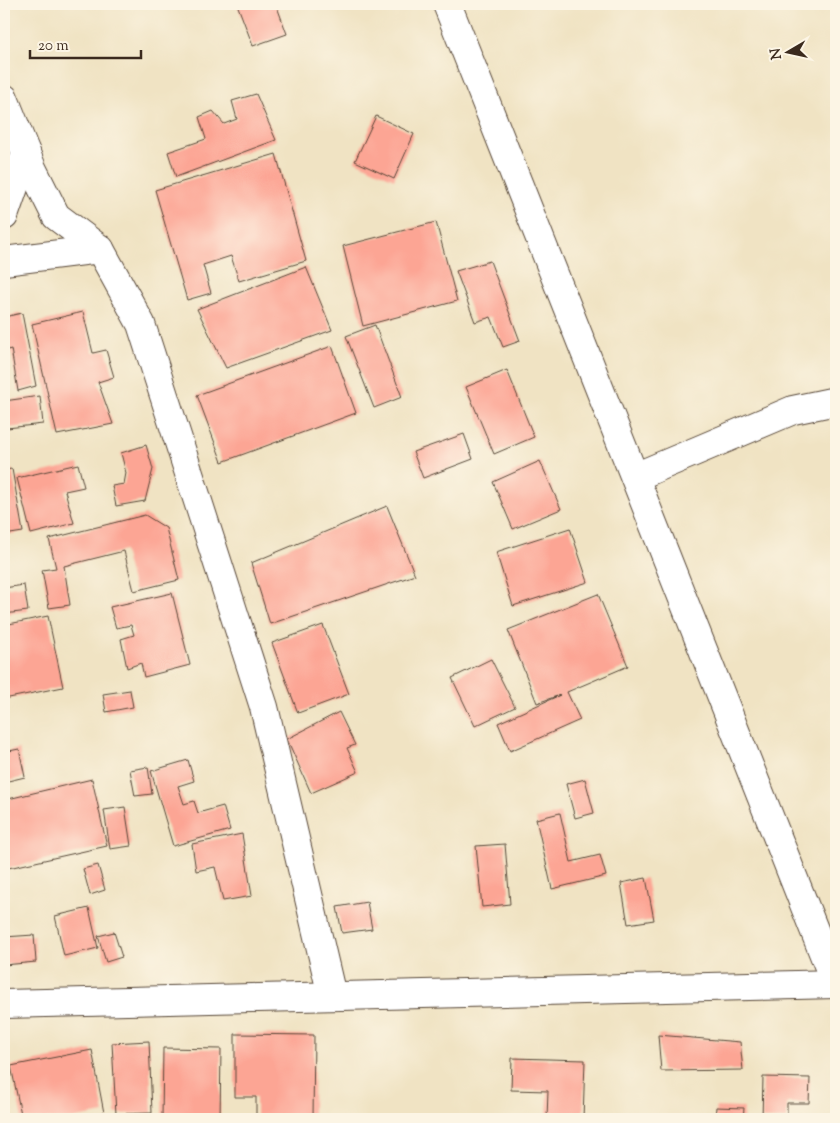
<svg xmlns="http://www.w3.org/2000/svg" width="840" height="1123" viewBox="0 0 840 1123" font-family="'Sorts Mill Goudy',serif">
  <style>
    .building { fill: #fca594 }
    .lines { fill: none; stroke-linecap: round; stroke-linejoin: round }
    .street-casing { stroke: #564637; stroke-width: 30 }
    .street { stroke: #fff; stroke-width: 28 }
  </style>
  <rect width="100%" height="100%" fill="#fcf5e5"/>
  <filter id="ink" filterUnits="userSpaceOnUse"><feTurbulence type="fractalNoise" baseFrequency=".02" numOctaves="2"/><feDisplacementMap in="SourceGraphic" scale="10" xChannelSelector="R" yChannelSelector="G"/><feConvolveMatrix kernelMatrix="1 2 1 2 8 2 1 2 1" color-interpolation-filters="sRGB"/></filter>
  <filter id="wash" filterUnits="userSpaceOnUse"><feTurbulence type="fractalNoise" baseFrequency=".0096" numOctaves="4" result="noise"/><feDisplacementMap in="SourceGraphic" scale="20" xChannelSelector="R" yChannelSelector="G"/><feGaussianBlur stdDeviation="1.12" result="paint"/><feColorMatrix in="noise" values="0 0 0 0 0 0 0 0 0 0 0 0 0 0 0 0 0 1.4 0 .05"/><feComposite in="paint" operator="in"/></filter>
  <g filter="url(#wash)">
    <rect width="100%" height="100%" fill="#f0e3c3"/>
    <g id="blocks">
      <g class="building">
        <path d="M237,4H276L287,34L253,46Z"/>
        <path d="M256,94L276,140L176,177L168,152L206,139L199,117L213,111L224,124L237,119L232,101Z"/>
        <path d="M376,116L414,134L394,179L355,161Z"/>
        <path d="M276,154L306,261L239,281L231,256L203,265L211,293L187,300L155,190Z"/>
        <path d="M436,222L457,301L363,326L343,246Z"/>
        <path d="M490,261L520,341L503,347L491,317L475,322L456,271Z"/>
        <path d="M306,267L332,330L226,368L197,309Z"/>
        <path d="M83,312L93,353L106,350L114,377L98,382L113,424L57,435L32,324Z"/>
        <path d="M22,313L36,386L18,391L11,349L4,351V317Z"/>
        <path d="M375,325L402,397L374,408L346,336Z"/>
        <path d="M332,346L356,413L222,462L197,395Z"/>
        <path d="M507,370L534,437L494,454L466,387Z"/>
        <path d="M40,396L43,424L7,428L4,401Z"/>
        <path d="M464,434L473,459L423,478L413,452Z"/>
        <path d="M146,445L153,469L145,501L116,506L112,486L124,484L126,473L121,453Z"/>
        <path d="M540,461L561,509L513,529L493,482Z"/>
        <path d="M78,464L84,487L65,491L74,523L31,534L17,478Z"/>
        <path d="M12,469L23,532L4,535V470Z"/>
        <path d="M387,506L415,575L270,624L251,563Z"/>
        <path d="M145,515L166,528L179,580L134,591L124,551L64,566L70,605L49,608L42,570L56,568L49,539Z"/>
        <path d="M570,528L588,582L513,606L496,552Z"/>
        <path d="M24,585L28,611L4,614V588Z"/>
        <path d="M172,593L190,665L144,677L141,663L127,668L121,639L134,635L131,625L116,628L110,607Z"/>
        <path d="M598,594L628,666L567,692L580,720L510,751L498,723L560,695L537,703L508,630Z"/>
        <path d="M48,616L63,687L4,699V625Z"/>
        <path d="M323,625L349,694L298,713L272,643Z"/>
        <path d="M491,659L515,707L475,726L452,678Z"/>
        <path d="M130,690L133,707L106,712L103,694Z"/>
        <path d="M339,712L355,745L347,748L358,772L311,793L287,739Z"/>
        <path d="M19,749L25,777L4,782V752Z"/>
        <path d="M188,760L194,781L178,786L184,804L194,801L198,813L223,806L230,830L173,846L151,771Z"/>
        <path d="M148,767L152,794L135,796L130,770Z"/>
        <path d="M92,779L107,846L4,869V800Z"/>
        <path d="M585,779L594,813L575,818L566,784Z"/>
        <path d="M125,807L131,846L110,849L104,810Z"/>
        <path d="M560,813L571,862L600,855L606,876L552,889L536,819Z"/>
        <path d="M242,834L252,896L223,901L215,867L196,871L192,844Z"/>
        <path d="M505,844L510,904L482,907L476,846Z"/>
        <path d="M98,865L105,890L90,895L83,869Z"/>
        <path d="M646,878L654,920L628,924L621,883Z"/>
        <path d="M367,902L372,929L342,933L337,907Z"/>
        <path d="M89,908L98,948L64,956L55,916Z"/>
        <path d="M114,932L122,957L106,962L98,936Z"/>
        <path d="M34,935L36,962L4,965V937Z"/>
        <path d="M235,1034L314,1035L313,1119H256V1097H235Z"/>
        <path d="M658,1035L740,1042L743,1070L661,1071Z"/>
        <path d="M149,1041L152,1113L116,1114L112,1043Z"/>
        <path d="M163,1048L221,1049L220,1119H162Z"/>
        <path d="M92,1050L104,1113L72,1119H22L11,1066Z"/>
        <path d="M512,1058L585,1060L583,1119H547L548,1091L511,1090Z"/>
        <path d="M763,1077L810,1078L809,1103H787V1119H762Z"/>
        <path d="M716,1107L744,1108L743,1119H715Z"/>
      </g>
    </g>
  </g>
  <g filter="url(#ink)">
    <use href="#blocks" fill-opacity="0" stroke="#564637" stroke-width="1"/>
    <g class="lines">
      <defs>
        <g id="street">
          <path d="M447,4L836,985"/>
          <path d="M4,98L32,168L56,216L100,249"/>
          <path d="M4,216L26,153"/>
          <path d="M4,261L100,249L141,324L264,707L332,996"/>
          <path d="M635,477L793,410L836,401"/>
          <path d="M4,1004L836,984"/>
        </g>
      </defs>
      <use href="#street" class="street-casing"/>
      <use href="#street" class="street"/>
    </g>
  </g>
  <rect width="840" height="1123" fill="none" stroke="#fcf5e5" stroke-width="20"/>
  <g transform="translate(788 52) rotate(261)" stroke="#fcf5e5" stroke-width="4" paint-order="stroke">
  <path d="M0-4L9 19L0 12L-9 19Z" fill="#3b2a1e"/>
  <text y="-8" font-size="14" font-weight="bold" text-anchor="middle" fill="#3b2a1e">N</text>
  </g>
  <path d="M30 50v8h111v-8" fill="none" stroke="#3b2a1e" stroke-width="2.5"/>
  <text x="38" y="50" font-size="15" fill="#3b2a1e" stroke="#fcf5e5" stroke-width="4" paint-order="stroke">20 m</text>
</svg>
